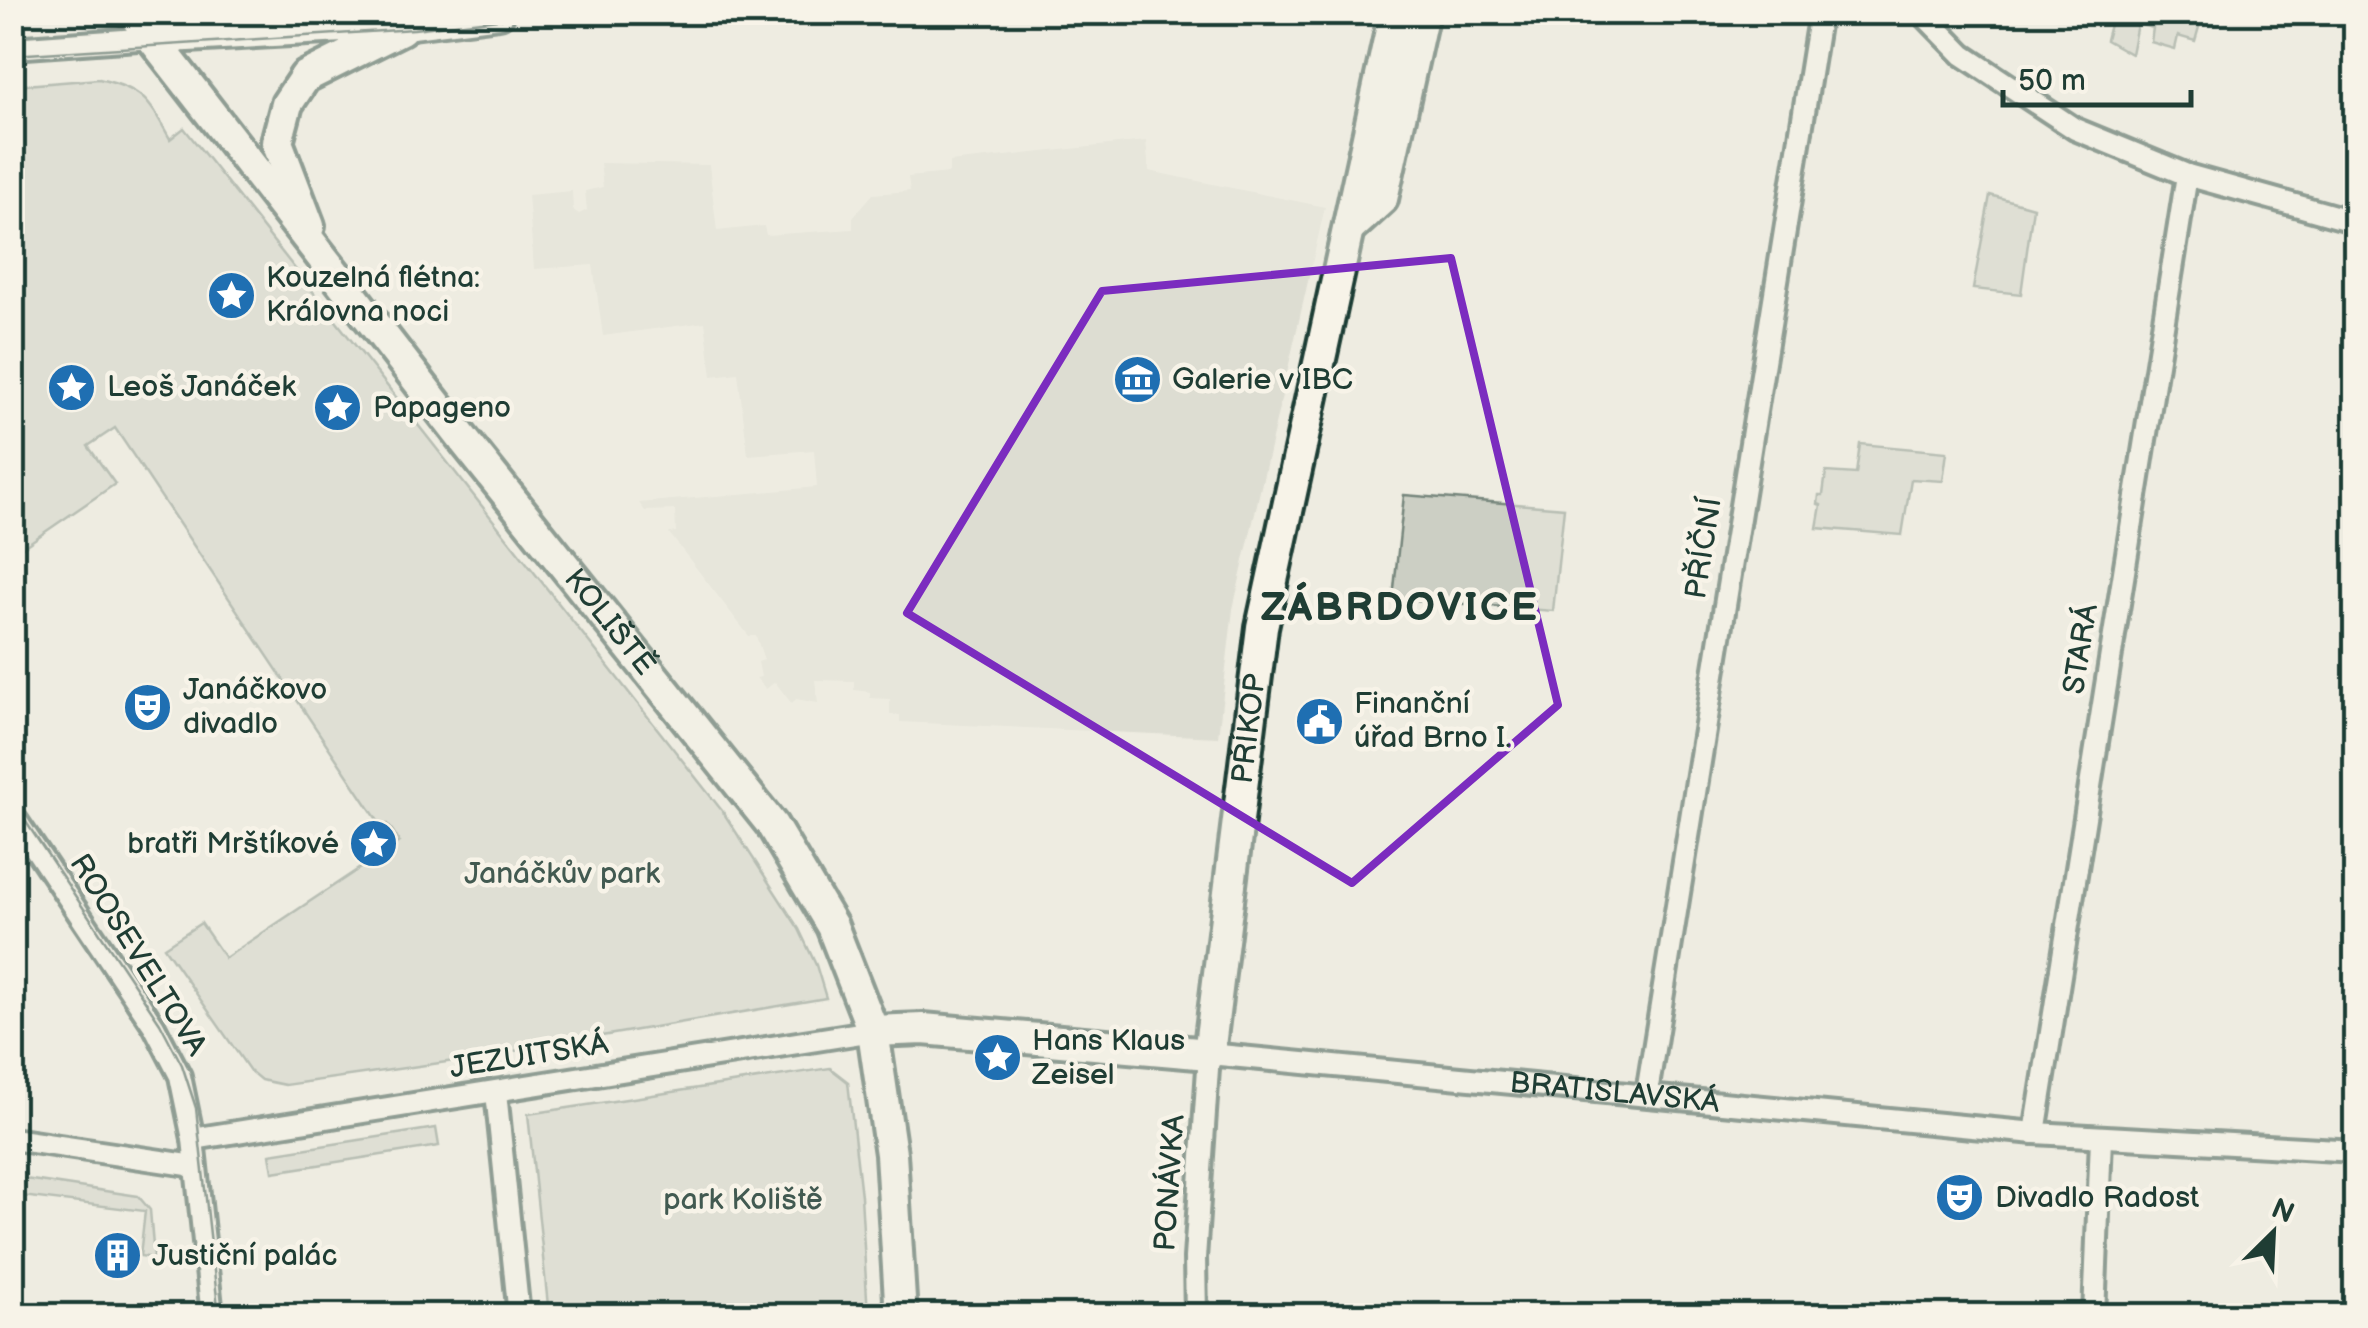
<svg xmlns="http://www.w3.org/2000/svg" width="2368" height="1328" viewBox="0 0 2368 1328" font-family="'Balsamiq Sans',sans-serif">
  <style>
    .built { fill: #ddddd2 }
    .green { fill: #cccfc4; stroke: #76867c; stroke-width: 2.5 }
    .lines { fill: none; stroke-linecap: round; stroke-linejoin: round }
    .street-casing { stroke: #1f3d34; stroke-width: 28 }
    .secondary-casing { stroke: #1f3d34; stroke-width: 38 }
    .street { stroke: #f7f3e8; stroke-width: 20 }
    .secondary { stroke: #f7f3e8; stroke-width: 30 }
    .tram { stroke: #1f3d34; stroke-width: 2.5 }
    .marked { fill: none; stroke: #7b2cbf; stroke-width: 8; stroke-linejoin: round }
    .labels { text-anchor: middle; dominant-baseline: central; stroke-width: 9; stroke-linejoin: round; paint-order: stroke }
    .poi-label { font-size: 30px; fill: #1f3d34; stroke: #f7f3e8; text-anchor: start }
    .street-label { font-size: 30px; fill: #1f3d34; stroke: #f7f3e8 }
    .park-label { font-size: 30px; fill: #425a51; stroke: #f7f3e8 }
    .district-label { font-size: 40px; font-weight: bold; letter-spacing: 2.5px; fill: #1f3d34; stroke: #f7f3e8 }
  </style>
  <rect width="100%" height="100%" fill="#eeece1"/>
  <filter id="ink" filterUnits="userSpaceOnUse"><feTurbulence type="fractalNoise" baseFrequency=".01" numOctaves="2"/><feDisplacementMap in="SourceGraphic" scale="20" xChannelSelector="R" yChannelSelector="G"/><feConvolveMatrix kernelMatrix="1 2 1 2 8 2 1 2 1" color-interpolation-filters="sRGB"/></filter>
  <g filter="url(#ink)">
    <path class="built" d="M1146,141L1149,171L1325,207L1233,609L1218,737L900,722V715H890V699L870,698V692L854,690V681L815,680L818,703L796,699L792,704L775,682L766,689L756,678L761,677L758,662L764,660L756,636H749L669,533L676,532L675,510L645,511L639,503L817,487L814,450L748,455L738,373L712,376L705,322L603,336L593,265L534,269L528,195L572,191L573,210L579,214L587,210L585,191L603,187L600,163L709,165L717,231L764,226L766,235L853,229V217L873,194L910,191L908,177L949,173V162Z"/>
    <g class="green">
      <path d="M2113,13V12L2203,13L2195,41L2178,36L2175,49L2151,42L2153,28L2137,24L2131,54L2106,40Z"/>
      <path d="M99,79C144,90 148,99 170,139L184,128L723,812L799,929L816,965L826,998L454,1061L285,1085L261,1080L250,1071L164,947L201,923L225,958L399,842C395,834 393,830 387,824L382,827L115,428L88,446L115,484L13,554V86Z"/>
      <path d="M1990,195L2033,207L2021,294L1973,289Z"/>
      <path d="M1860,444L1947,452L1943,481L1911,479L1902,535L1817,528L1821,505L1818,504L1819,495H1823L1826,472L1856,474Z"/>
      <path d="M1404,495L1564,508L1553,611L1393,598Z"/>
      <path d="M830,1068L848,1082L861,1196L868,1315H549L528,1114Z"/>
      <path d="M436,1128L439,1146L273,1172L270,1154Z"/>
      <path d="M12,1177L138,1196L150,1210L154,1258L140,1256L145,1211L13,1195Z"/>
    </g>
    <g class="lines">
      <defs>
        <g id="street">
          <path d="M1921,12L1963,55L2075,129L2187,175L2356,222"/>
          <path d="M12,48L152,38"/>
          <path d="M12,814L154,1026L180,1076L193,1139L212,1316"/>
          <path d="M496,1092L519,1316"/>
          <path d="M1647,1093L1820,12"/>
          <path d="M2035,1133L2187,175"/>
          <path d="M12,1139L188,1165L196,1170"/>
          <path d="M193,1139L873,1031"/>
          <path id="s1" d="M1196,1316L1195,1258L1209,1054L2035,1133L2356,1151"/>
          <path d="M2094,1316L2101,1138"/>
        </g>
        <g id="secondary">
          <path id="s2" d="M132,12L467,444L772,825L832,926L873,1031L891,1154L901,1316"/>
          <path d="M152,38L412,23L499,12"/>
          <path d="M309,226L277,142L287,104L305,77L401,29"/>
          <path d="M1349,229L1382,199L1423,12"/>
          <path id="s3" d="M873,1031L923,1029L1209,1054L1262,627L1395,12"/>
        </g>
      </defs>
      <use href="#street" class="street-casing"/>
      <use href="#secondary" class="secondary-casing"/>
      <use href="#street" class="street"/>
      <use href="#secondary" class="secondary"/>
      <g class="tram">
        <path d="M12,55L414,29L556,12"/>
        <path d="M12,801L160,1023L182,1065L196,1108L219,1316"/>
      </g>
    </g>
  </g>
  <path d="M0 0H2368V1328H0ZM1451,258L1558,705L1352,883L907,613L1102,291Z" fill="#eeece1" fill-opacity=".55" fill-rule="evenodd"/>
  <path class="marked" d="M1451,258L1558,705L1352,883L907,613L1102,291Z"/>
  <defs>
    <symbol id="sight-disc" viewBox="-11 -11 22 22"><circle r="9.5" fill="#1f6fb2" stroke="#f7f3e8"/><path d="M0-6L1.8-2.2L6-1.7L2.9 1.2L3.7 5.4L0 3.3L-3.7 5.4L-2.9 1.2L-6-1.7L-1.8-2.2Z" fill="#fff"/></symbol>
    <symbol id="museum-disc" viewBox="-11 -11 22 22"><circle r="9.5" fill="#1f6fb2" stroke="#f7f3e8"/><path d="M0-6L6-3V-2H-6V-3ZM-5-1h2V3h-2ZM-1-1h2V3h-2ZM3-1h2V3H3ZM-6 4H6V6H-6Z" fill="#fff"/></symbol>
    <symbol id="theatre-disc" viewBox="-11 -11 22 22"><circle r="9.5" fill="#1f6fb2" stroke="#f7f3e8"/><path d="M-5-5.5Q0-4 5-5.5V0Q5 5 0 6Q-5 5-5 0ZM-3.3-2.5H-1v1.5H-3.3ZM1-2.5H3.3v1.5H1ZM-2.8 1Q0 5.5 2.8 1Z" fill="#fff"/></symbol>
    <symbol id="civic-disc" viewBox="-11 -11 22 22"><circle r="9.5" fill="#1f6fb2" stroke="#f7f3e8"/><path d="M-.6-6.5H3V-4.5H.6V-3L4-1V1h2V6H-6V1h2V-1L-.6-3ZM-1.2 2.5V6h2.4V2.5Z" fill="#fff"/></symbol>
    <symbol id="building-disc" viewBox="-11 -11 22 22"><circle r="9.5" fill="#1f6fb2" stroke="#f7f3e8"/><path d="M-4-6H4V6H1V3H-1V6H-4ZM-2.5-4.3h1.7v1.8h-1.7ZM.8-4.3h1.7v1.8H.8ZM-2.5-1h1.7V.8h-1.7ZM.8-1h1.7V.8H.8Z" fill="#fff"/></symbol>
  </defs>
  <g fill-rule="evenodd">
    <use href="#sight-disc" x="204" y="268" width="55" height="55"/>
    <use href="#museum-disc" x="1110" y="352" width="55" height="55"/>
    <use href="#sight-disc" x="44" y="360" width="55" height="55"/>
    <use href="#sight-disc" x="310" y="380" width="55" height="55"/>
    <use href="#theatre-disc" x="120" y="680" width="55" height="55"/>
    <use href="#civic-disc" x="1292" y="694" width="55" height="55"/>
    <use href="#sight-disc" x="346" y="816" width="55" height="55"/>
    <use href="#sight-disc" x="970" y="1030" width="55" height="55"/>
    <use href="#theatre-disc" x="1932" y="1170" width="55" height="55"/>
    <use href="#building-disc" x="90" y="1228" width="55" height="55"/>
  </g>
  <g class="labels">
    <g class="poi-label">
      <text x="266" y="278">Kouzelná flétna:<tspan x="266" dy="34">Královna noci</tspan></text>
      <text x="1172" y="380">Galerie v IBC</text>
      <text x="107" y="387">Leoš Janáček</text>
      <text x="373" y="408">Papageno</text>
      <text x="183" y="690">Janáčkovo<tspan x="183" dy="34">divadlo</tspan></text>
      <text x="1354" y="704">Finanční<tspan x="1354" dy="34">úřad Brno I.</tspan></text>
      <text x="339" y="844" text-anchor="end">bratři Mrštíkové</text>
      <text x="1032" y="1041">Hans Klaus<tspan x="1032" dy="34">Zeisel</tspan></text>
      <text x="1995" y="1198">Divadlo Radost</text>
      <text x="152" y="1256">Justiční palác</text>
    </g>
    <g class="street-label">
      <text transform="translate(1704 548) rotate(-81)">PŘÍČNÍ</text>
      <text stroke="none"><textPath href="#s2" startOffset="775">KOLIŠTĚ</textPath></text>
      <text transform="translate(2081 649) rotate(-81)">STARÁ</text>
      <text stroke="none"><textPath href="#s3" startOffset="665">PŘÍKOP</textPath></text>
      <text transform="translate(138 955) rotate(58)">ROOSEVELTOVA</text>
      <text transform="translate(529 1056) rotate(-9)">JEZUITSKÁ</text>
      <text stroke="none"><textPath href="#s1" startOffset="670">BRATISLAVSKÁ</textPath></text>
      <text transform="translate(1170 1183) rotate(-86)">PONÁVKA</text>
    </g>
    <g class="park-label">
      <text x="562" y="874">Janáčkův park</text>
      <text x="743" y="1200">park Koliště</text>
    </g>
    <g class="district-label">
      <text x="1400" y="608">ZÁBRDOVICE</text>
    </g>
  </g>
  <rect width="2368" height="1328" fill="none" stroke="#f7f3e8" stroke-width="50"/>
  <rect x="25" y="25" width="2318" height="1278" fill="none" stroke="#1f3d34" stroke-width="4" filter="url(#ink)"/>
  <g transform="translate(2273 1233) rotate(24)" stroke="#f7f3e8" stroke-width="8" paint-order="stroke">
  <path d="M0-8L18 38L0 25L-18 38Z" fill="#1f3d34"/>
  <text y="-15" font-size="28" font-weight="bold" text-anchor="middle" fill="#1f3d34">N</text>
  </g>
  <path d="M2003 90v15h188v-15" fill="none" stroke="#1f3d34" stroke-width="5"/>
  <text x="2018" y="90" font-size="30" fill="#1f3d34" stroke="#f7f3e8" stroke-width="8" paint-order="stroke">50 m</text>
</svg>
